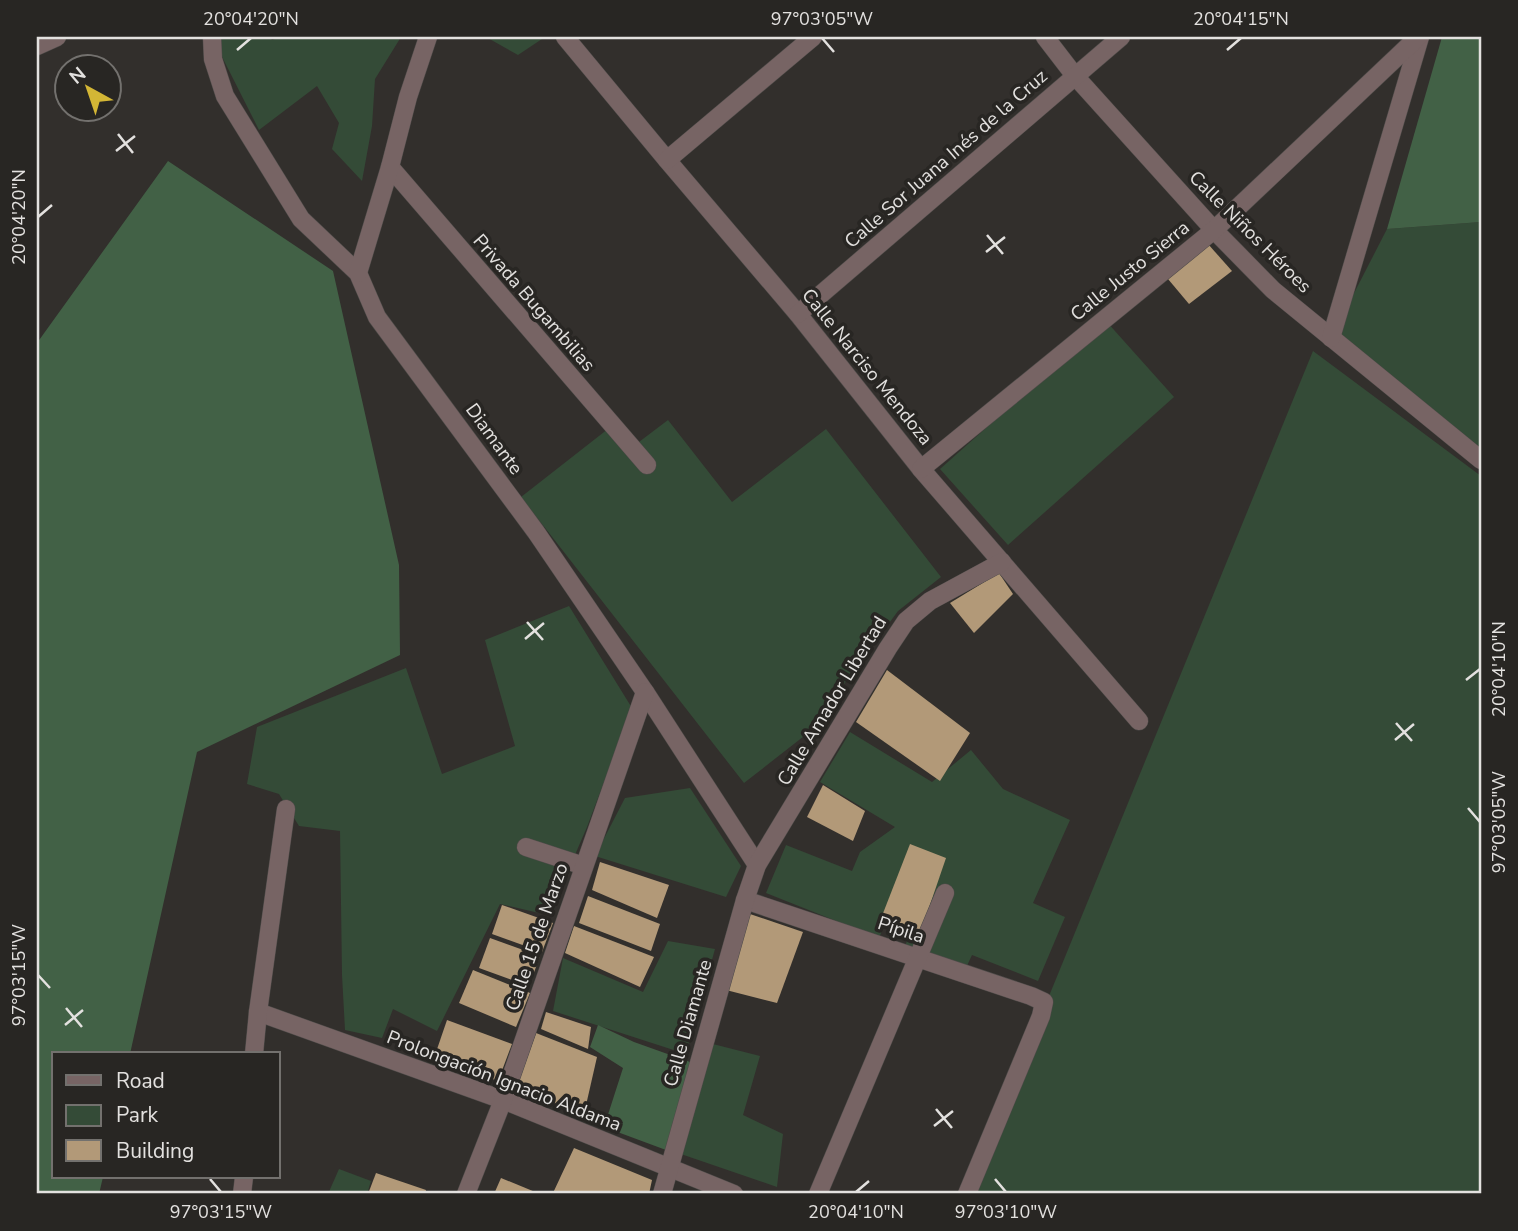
<svg xmlns="http://www.w3.org/2000/svg" width="1518" height="1231" viewBox="0 0 1518 1231" font-family="'Nunito Sans',sans-serif">
  <style>
    .green { fill: #344b37 }
    .forest { fill: #426146 }
    .building { fill: #b29978 }
    .lines { fill: none; stroke-linecap: round; stroke-linejoin: round }
    .minor-casing { stroke: #4e4b49; stroke-width: 19 }
    .minor { stroke: #776464; stroke-width: 18 }
    .ticks { fill: none; stroke: #e3e1df; stroke-width: 2.5 }
    .labels { text-anchor: middle; dominant-baseline: central; stroke-width: 7; stroke-linejoin: round; paint-order: stroke }
    .street-label { font-size: 19px; fill: #e3e1df; stroke: #282623 }
    .neatline { fill: none; stroke: #e3e1df; stroke-width: 2.5 }
    .ticks-label { font-size: 18px; text-anchor: middle; fill: #e3e1df }
  </style>
  <rect width="100%" height="100%" fill="#322f2c"/>
  <g class="green">
    <path d="M212,37H270L272,40L280,37H401L375,79L372,126L362,181L332,149L339,123L317,86L259,130Z"/>
    <path d="M486,37H545L518,55Z"/>
    <path d="M1481,222V460L1331,338L1387,229Z"/>
    <path d="M1106,321L1174,397L1008,545L940,469Z"/>
    <path d="M1313,351L1481,476V1194H968Z"/>
    <path d="M668,420L732,502L826,429L941,577L898,611L808,733L744,783L521,497L613,425L631,448Z"/>
    <path d="M569,606L632,708L587,827L565,878L552,916L500,904L437,1031L393,1009L382,1038L345,1030L342,975L340,831L299,826L279,794L247,784L257,727L406,668L442,774L515,746L485,640Z"/>
    <path d="M850,732L932,782L971,750L1003,789L1070,820L1033,903L1065,917L1038,981L972,955L965,970L905,946L939,862L914,852L879,938L766,893L786,845L852,871L860,852L895,827L820,782Z"/>
    <path d="M690,788L741,866L726,897L595,856L625,798Z"/>
    <path d="M668,941L715,949L686,1054L553,1011L563,958L643,992Z"/>
    <path d="M705,1042L760,1056L743,1115L783,1134L777,1187L675,1152Z"/>
    <path d="M339,1169L371,1181L367,1194H328Z"/>
  </g>
  <g class="forest">
    <path d="M1442,37H1481V222L1387,229Z"/>
    <path d="M168,161L333,271L399,565L400,655L197,752L130,1054H54V1177H103L99,1194H37V343Z"/>
    <path d="M598,1025L634,1042L690,1062L666,1150L604,1127L623,1068L590,1047Z"/>
  </g>
  <g class="building">
    <path d="M1208,244L1232,271L1189,304L1168,279Z"/>
    <path d="M999,573L1013,594L974,633L950,603Z"/>
    <path d="M887,670L970,733L940,781L856,722Z"/>
    <path d="M823,785L865,811L853,841L807,817Z"/>
    <path d="M910,844L946,858L920,934L880,921Z"/>
    <path d="M600,862L669,885L657,918L592,890Z"/>
    <path d="M588,896L660,924L651,951L579,923Z"/>
    <path d="M502,905L553,923L542,952L492,934Z"/>
    <path d="M747,913L803,932L777,1003L726,990Z"/>
    <path d="M574,926L654,957L640,987L565,953Z"/>
    <path d="M490,938L540,956L529,986L479,968Z"/>
    <path d="M473,970L530,993L516,1027L459,1003Z"/>
    <path d="M546,1012L591,1027L588,1049L541,1029Z"/>
    <path d="M447,1020L512,1044L498,1081L434,1058Z"/>
    <path d="M536,1033L597,1057L584,1114L516,1089Z"/>
    <path d="M574,1148L652,1180L649,1194L553,1193Z"/>
    <path d="M376,1173L426,1190L425,1194H368Z"/>
    <path d="M501,1178L540,1194H494Z"/>
  </g>
  <g class="lines">
    <defs>
      <g id="minor">
        <path d="M212,37L213,59L225,96L301,219L358,273L377,317L536,532L645,692L757,865"/>
        <path d="M565,37L667,160L798,314L921,469L1139,721"/>
        <path d="M1045,37L1075,76L1214,230L1273,290L1481,460"/>
        <path d="M37,46L57,37"/>
        <path d="M667,160L813,37"/>
        <path d="M390,167L647,465"/>
        <path d="M358,273L390,167L408,97L428,37"/>
        <path d="M798,314L1121,37"/>
        <path d="M1331,338L1420,37"/>
        <path d="M921,469L1214,230L1418,37"/>
        <path d="M526,847L584,866"/>
        <path d="M745,900L1031,996L1044,1002L1041,1016L967,1194"/>
        <path d="M258,1012L503,1100L734,1194"/>
        <path d="M254,1054L258,1012L286,809"/>
        <path d="M242,1194L244,1177"/>
        <path d="M466,1194L503,1100L645,692"/>
        <path d="M662,1194L745,900L757,865L888,648L906,621L930,601L1002,562"/>
        <path d="M818,1194L945,893"/>
      </g>
    </defs>
    <use href="#minor" class="minor-casing"/>
    <use href="#minor" class="minor"/>
  </g>
  <path class="ticks" d="M822,38L834,52M237,50L251,38M1227,50L1241,38M118,134L133,153M116,151L135,136M38,217L52,205M987,235L1003,254M986,252L1005,237M527,622L543,640M525,639L544,623M1466,680L1480,669M1396,723L1412,741M1395,740L1414,724M1468,808L1480,822M38,975L50,988M66,1008L82,1027M65,1025L83,1010M936,1109L952,1128M934,1126L953,1111M210,1179L221,1192M995,1179L1006,1192M856,1192L869,1181"/>
  <g class="labels">
    <g class="street-label">
      <text transform="translate(946 159) rotate(-41)">Calle Sor Juana Inés de la Cruz</text>
      <text transform="translate(1250 232) rotate(45)">Calle Niños Héroes</text>
      <text transform="translate(1130 271) rotate(-39)">Calle Justo Sierra</text>
      <text transform="translate(534 303) rotate(49)">Privada Bugambilias</text>
      <text transform="translate(867 367) rotate(51)">Calle Narciso Mendoza</text>
      <text transform="translate(494 439) rotate(54)">Diamante</text>
      <text transform="translate(832 701) rotate(-59)">Calle Amador Libertad</text>
      <text transform="translate(901 930) rotate(18)">Pípila</text>
      <text transform="translate(537 937) rotate(-71)">Calle 15 de Marzo</text>
      <text transform="translate(688 1023) rotate(-74)">Calle Diamante</text>
      <text transform="translate(504 1081) rotate(21)">Prolongación Ignacio Aldama</text>
    </g>
  </g>
  <rect width="1518" height="1231" fill="none" stroke="#282623" stroke-width="77"/>
  <rect x="52" y="1052" width="228" height="126" fill="#282623" stroke="#73716e" stroke-width="2"/>
  <rect x="66" y="1075" width="35" height="10" fill="#776464" stroke="#73716e" stroke-width="2"/>
  <text x="116" y="1088" font-size="21" fill="#e3e1df">Road</text>
  <rect x="66" y="1105" width="35" height="21" fill="#344b37" stroke="#73716e" stroke-width="2"/>
  <text x="116" y="1122" font-size="21" fill="#e3e1df">Park</text>
  <rect x="66" y="1140" width="35" height="21" fill="#b29978" stroke="#73716e" stroke-width="2"/>
  <text x="116" y="1158" font-size="21" fill="#e3e1df">Building</text>
  <g transform="translate(88 88) rotate(320)"><circle r="33" fill="#282623" stroke="#73716e" stroke-width="2"/>
  <path d="M0-5L12 26L0 18L-12 26Z" fill="#d3b635"/>
  <text y="-10" font-size="19" font-weight="bold" text-anchor="middle" fill="#e3e1df">N</text>
  </g>
  <rect x="38" y="38" width="1442" height="1154" class="neatline"/>
  <g class="ticks-label">
    <text x="251" y="25">20°04'20"N</text>
    <text x="822" y="25">97°03'05"W</text>
    <text x="1241" y="25">20°04'15"N</text>
    <text transform="translate(19 217) rotate(-90)" y="6">20°04'20"N</text>
    <text transform="translate(1499 669) rotate(-90)" y="6">20°04'10"N</text>
    <text transform="translate(1499 822) rotate(-90)" y="6">97°03'05"W</text>
    <text transform="translate(19 975) rotate(-90)" y="6">97°03'15"W</text>
    <text x="221" y="1218">97°03'15"W</text>
    <text x="856" y="1218">20°04'10"N</text>
    <text x="1006" y="1218">97°03'10"W</text>
  </g>
</svg>
